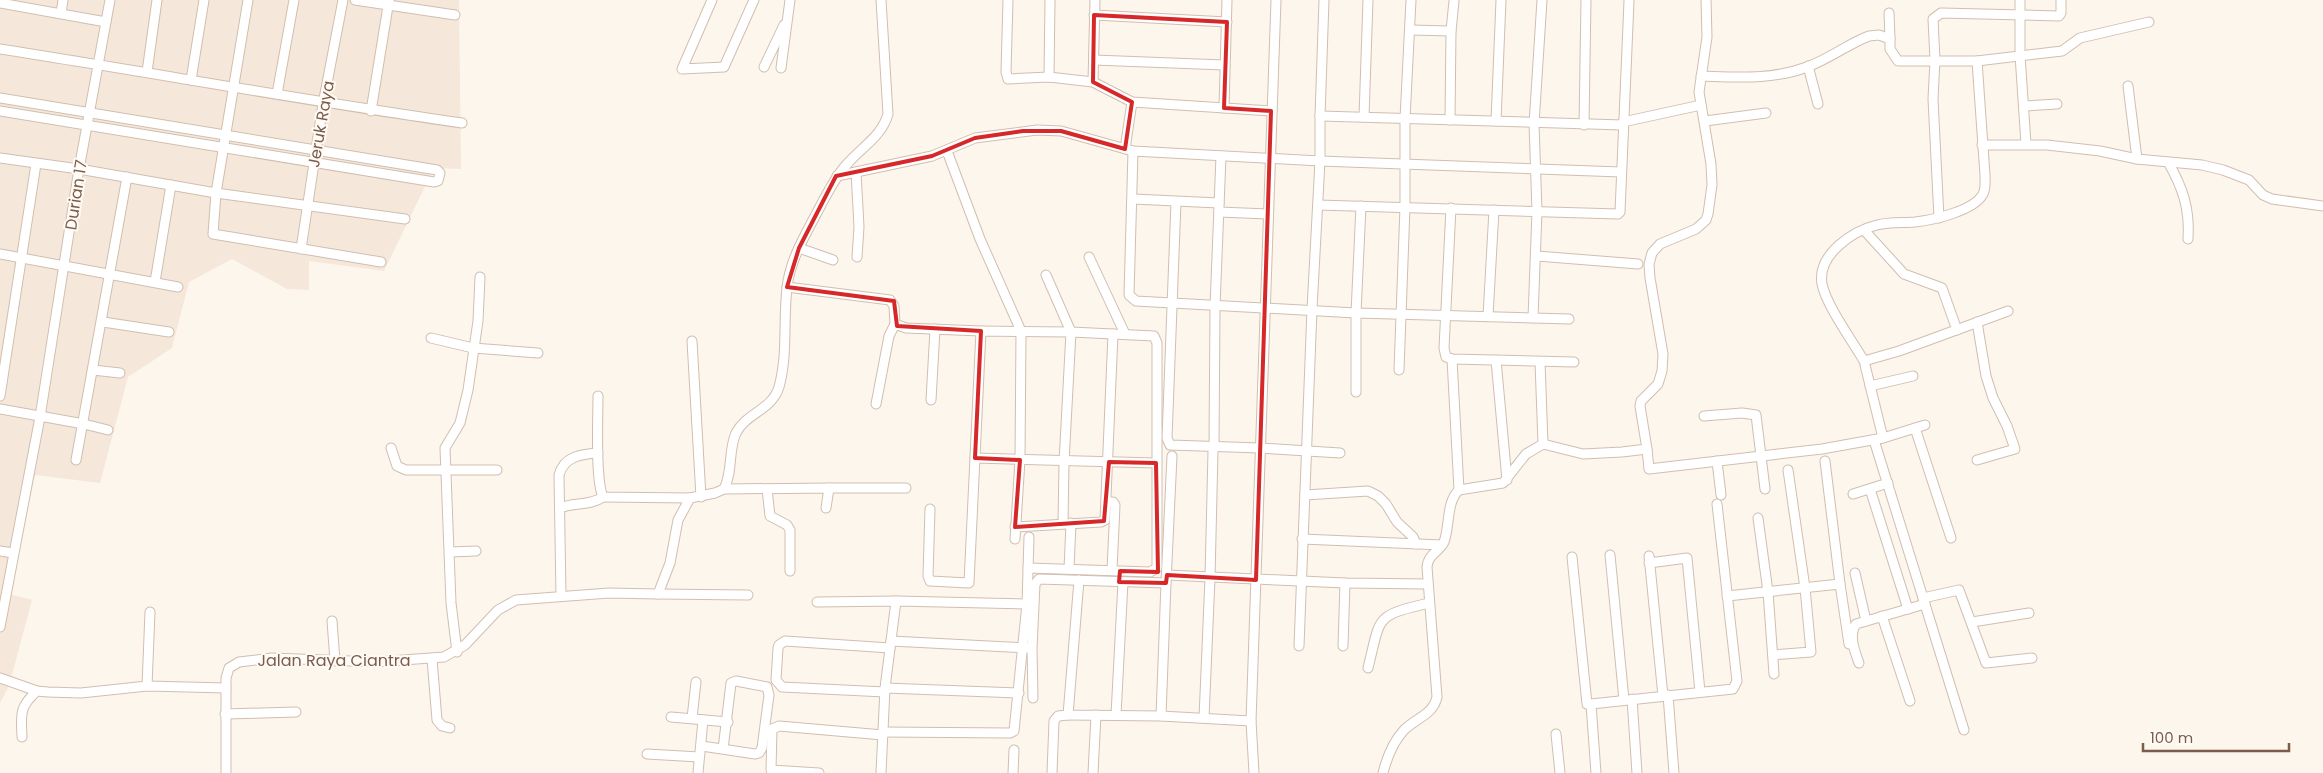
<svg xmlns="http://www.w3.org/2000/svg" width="2323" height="773" viewBox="0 0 2323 773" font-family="Poppins,sans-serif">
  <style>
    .residential { fill: #f5e8da }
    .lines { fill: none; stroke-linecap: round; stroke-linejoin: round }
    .street-casing { stroke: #d1beb0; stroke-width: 11 }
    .street { stroke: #fff; stroke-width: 9 }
    .marked { fill: none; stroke: #d62828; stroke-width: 4; stroke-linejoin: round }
    .labels { text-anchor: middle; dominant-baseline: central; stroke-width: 4; stroke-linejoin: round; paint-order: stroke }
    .street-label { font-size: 16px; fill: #7a5c4d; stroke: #fffaf3 }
  </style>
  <rect width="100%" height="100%" fill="#fdf6ec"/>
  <path class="residential" d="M0,0H459L461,169L434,168L384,271L309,261V290L287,289L232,259L189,282L172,348L128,377L100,483L35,475L10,594L32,600L9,686L0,703Z"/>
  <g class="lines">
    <defs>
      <g id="street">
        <path d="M248,0L216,193L213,234L381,262"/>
        <path d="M355,0L455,15"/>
        <path d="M712,0L682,69L724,67L754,0"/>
        <path d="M1008,0L1006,72L1008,79L1049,77L1093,82L1132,102L1271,111"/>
        <path d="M2020,0V55L2026,144"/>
        <path d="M0,3L106,22"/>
        <path d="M61,13L63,0"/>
        <path d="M1889,13L1890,39"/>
        <path d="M1094,15L1227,22"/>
        <path d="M1410,30L1451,31"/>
        <path d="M0,49C154,73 307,101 462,123"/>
        <path d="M1094,60L1224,65"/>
        <path d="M1977,61L1985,175C1985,181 1986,188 1983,194C1974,211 1933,220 1915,222C1902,223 1889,222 1877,225C1852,231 1817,255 1822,284C1826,305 1853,342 1864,361L1899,351L2008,311"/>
        <path d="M1808,66L1818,104"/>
        <path d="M764,67L784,25"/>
        <path d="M781,68L790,0"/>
        <path d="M147,72L157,0"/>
        <path d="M1701,76C1737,77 1773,80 1807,67C1829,59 1848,44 1869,36L1879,35L1890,39V49L1898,61H1977L2062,51L2080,38L2149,22"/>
        <path d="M1049,77L1050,0"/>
        <path d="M191,80L204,0"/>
        <path d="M1093,82L1095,0"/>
        <path d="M2128,86L2137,159"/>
        <path d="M277,94L294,0"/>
        <path d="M0,98L437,170L440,173L438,181L434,182L0,111"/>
        <path d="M2024,106L2057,104"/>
        <path d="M1224,108L1227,0"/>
        <path d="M371,111L389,0"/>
        <path d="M1320,116L1623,125"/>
        <path d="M1364,117L1368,0"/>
        <path d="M1450,120L1451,31L1454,1"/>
        <path d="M1496,121L1501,0"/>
        <path d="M1705,121L1766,113"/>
        <path d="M1623,122L1701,105"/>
        <path d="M1584,125L1586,0"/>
        <path d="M1982,145H2047L2100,151L2137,159L2202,165L2223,170L2249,180L2263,195L2272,199L2323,206"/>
        <path d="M1125,149L1132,102"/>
        <path d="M947,151L980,239L1021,331L1020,460L1015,539"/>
        <path d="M1133,151L1129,295L1136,301L1356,313L1569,319"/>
        <path d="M0,158L79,169L216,193L405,219"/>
        <path d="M2168,162C2183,188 2190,209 2188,239"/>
        <path d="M856,172L859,227L857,257"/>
        <path d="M837,176L932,156L975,138L1037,130L1061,131L1133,151L1320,161L1621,172"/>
        <path d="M1133,199L1219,203"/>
        <path d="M1176,202L1167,438L1170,445L1260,448L1340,453"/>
        <path d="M1318,205L1618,214L1620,212L1629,1"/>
        <path d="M1451,208L1444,348L1446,357L1452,359L1574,362"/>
        <path d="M1219,212L1268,214"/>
        <path d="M1939,218L1933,99L1935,60L1933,19L1941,13L2059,16L2061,13V0"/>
        <path d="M1864,230L1904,274L1942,288L1957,330"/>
        <path d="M799,248L833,260"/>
        <path d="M301,249L323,104L343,0"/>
        <path d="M0,254L178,287"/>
        <path d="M1537,256L1638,264"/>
        <path d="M1089,257L1125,334"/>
        <path d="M1046,275L1071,332L1064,462L1063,523"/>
        <path d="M155,282L171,185"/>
        <path d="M787,287L890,300L894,306L895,324L906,328L981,331"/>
        <path d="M1488,316L1494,210"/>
        <path d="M1533,318L1537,211L1534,124L1542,0"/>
        <path d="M103,322L169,332"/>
        <path d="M1977,322L1986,376L1993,398L2007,426L2015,449L1977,460"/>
        <path d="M431,338L473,348L538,353"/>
        <path d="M692,341L701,497"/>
        <path d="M1496,360L1507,480"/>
        <path d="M93,370L120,373"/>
        <path d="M1399,370L1405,207V119L1411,0"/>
        <path d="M1870,386L1913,376"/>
        <path d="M1356,392V313L1361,206"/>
        <path d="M0,396L36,164"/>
        <path d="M598,396C598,418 595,480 603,497L690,498"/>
        <path d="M931,400L935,329"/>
        <path d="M876,404L889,336L895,324"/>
        <path d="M0,409L84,424L108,430"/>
        <path d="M1704,416L1742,413L1756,415L1765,489"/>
        <path d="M1915,428L1951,538"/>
        <path d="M1883,438L1925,425"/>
        <path d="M1874,440L1964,730"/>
        <path d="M1543,444L1583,454L1622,452L1647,449L1640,406L1641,401L1658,384L1662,371L1663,354L1650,278L1649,264L1652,253L1660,244L1696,229L1706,220L1708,214L1712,185L1711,164L1699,92L1707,37L1706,0"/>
        <path d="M1214,447L1215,307L1221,156"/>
        <path d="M391,448L397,466L406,470H497"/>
        <path d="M1647,449L1649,469L1822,449L1883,438L1865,365"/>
        <path d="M975,458L1156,463"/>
        <path d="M76,460L127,177"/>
        <path d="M1717,461L1721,495"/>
        <path d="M1825,461L1840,584"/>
        <path d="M829,488H906"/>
        <path d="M724,489L829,488L826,508"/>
        <path d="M767,489L770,516L787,525L790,530V571"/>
        <path d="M1870,489L1908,609"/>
        <path d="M1459,490L1503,483L1526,454L1543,444L1540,362"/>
        <path d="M1853,494L1888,483"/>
        <path d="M1305,495L1368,491L1378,496L1386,504L1397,522L1413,537L1416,544"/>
        <path d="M1107,502H1113L1115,505L1112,570"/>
        <path d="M560,508C574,502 590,506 603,497"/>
        <path d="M930,509L928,576L930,581L969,583L981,331L1071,332L1154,336L1157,343V568L1150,572L1028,568"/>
        <path d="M1758,518L1768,592L1774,674"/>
        <path d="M1015,527L1101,522L1105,520L1113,334"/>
        <path d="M1302,539L1442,545"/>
        <path d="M0,551L13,553"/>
        <path d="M450,552L476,551"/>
        <path d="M1610,555L1624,700"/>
        <path d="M1649,556L1663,696"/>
        <path d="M1572,557L1587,704H1591"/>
        <path d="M1649,563L1687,558L1700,692"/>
        <path d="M1069,569L1071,523"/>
        <path d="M1855,573L1866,621"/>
        <path d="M1167,575L1345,583L1428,584"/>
        <path d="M1079,580L1068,715L1161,716L1251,721"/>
        <path d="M658,594L748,595"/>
        <path d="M561,596L559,475C564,456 582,454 598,453"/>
        <path d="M1727,596L1840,584L1849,644"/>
        <path d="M1923,598L1959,590L1986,663L2032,658"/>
        <path d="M817,602L896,601L1027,604"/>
        <path d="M1882,616L1910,701"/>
        <path d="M332,621L335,661"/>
        <path d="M1972,622L2029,613"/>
        <path d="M0,627L40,417L79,169L110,0"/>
        <path d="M891,641L1028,648"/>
        <path d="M1299,646L1312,309L1320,161V116L1324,0"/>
        <path d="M1343,646L1345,583"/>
        <path d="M457,652L451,603L445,448L460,423L468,390L478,321L480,277"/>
        <path d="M1773,655L1811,652L1805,588L1788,470"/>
        <path d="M432,659L437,720L442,726L450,728"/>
        <path d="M1859,663C1855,652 1848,635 1856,624L1925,604"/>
        <path d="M1368,668C1381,616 1374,616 1429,603"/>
        <path d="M0,678L37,691L48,692L81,693L147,686L226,688"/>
        <path d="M147,686L150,612"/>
        <path d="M885,688L1019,693"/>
        <path d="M885,692L782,687L776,680L778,648L779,645L785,641L890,648"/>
        <path d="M1668,695L1674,773"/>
        <path d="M1033,698L1032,648L1035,584L1039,579L1166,583L1172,456"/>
        <path d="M1632,699L1637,773"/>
        <path d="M225,714L296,712"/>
        <path d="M1116,715L1123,582"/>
        <path d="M1161,716L1166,583"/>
        <path d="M671,717L728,722"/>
        <path d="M692,718L696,682"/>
        <path d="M1204,718L1210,578L1213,451"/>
        <path d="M883,732L1010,733L1014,731L1027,604L1029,537"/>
        <path d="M1556,734L1560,773"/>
        <path d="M22,737C21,714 19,707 37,691"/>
        <path d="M702,746L755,754L759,753L762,748L769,695L767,687L736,681L731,683L723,749"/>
        <path d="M647,754L699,757"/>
        <path d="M226,773V678L229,668L239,662L272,658L376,662L444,657L465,645L498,610L516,600L609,593L658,594L670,563L678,520L690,498L715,493L724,489C733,472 728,450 736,433C746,413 772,410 779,387C788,354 783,321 787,288C790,257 809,229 823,201C831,187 837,174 848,163C862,147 882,136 888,114L881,0"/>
        <path d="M698,773L703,720"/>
        <path d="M819,773L771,770L772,729L779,726L883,735"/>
        <path d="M881,773L885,688L896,601"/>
        <path d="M1013,773L1014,750"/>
        <path d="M1052,773L1054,721L1058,716L1068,715"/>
        <path d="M1093,773L1096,715"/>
        <path d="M1254,773L1251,721L1276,0"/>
        <path d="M1383,773C1387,757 1393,742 1404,730C1416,718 1433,715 1437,697L1427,567C1428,554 1439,552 1444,542C1450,526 1446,502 1459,490L1452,359"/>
        <path d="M1596,773L1591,704L1733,689L1737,681L1717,504"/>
      </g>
    </defs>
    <use href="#street" class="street-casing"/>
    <use href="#street" class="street"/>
  </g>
  <path class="marked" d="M1094,15L1227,22L1224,108L1271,111L1256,580L1167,575L1166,583L1119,582L1120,571L1158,572L1156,463L1109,462L1104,521L1015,527L1020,460L975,458L981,331L897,326L894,301L787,287L799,248L836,176L932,156L975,138L1023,131H1061L1125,149L1132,102L1093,82Z"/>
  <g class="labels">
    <g class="street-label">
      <text transform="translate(321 124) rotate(-80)">Jeruk Raya</text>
      <text transform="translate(76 195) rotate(-81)">Durian 17</text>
      <text x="334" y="660">Jalan Raya Ciantra</text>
    </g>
  </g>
  <path d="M2143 743v8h146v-8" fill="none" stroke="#7a5c4d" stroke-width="2.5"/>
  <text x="2150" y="743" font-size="15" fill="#7a5c4d" stroke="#fffaf3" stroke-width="4" paint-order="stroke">100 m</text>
</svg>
